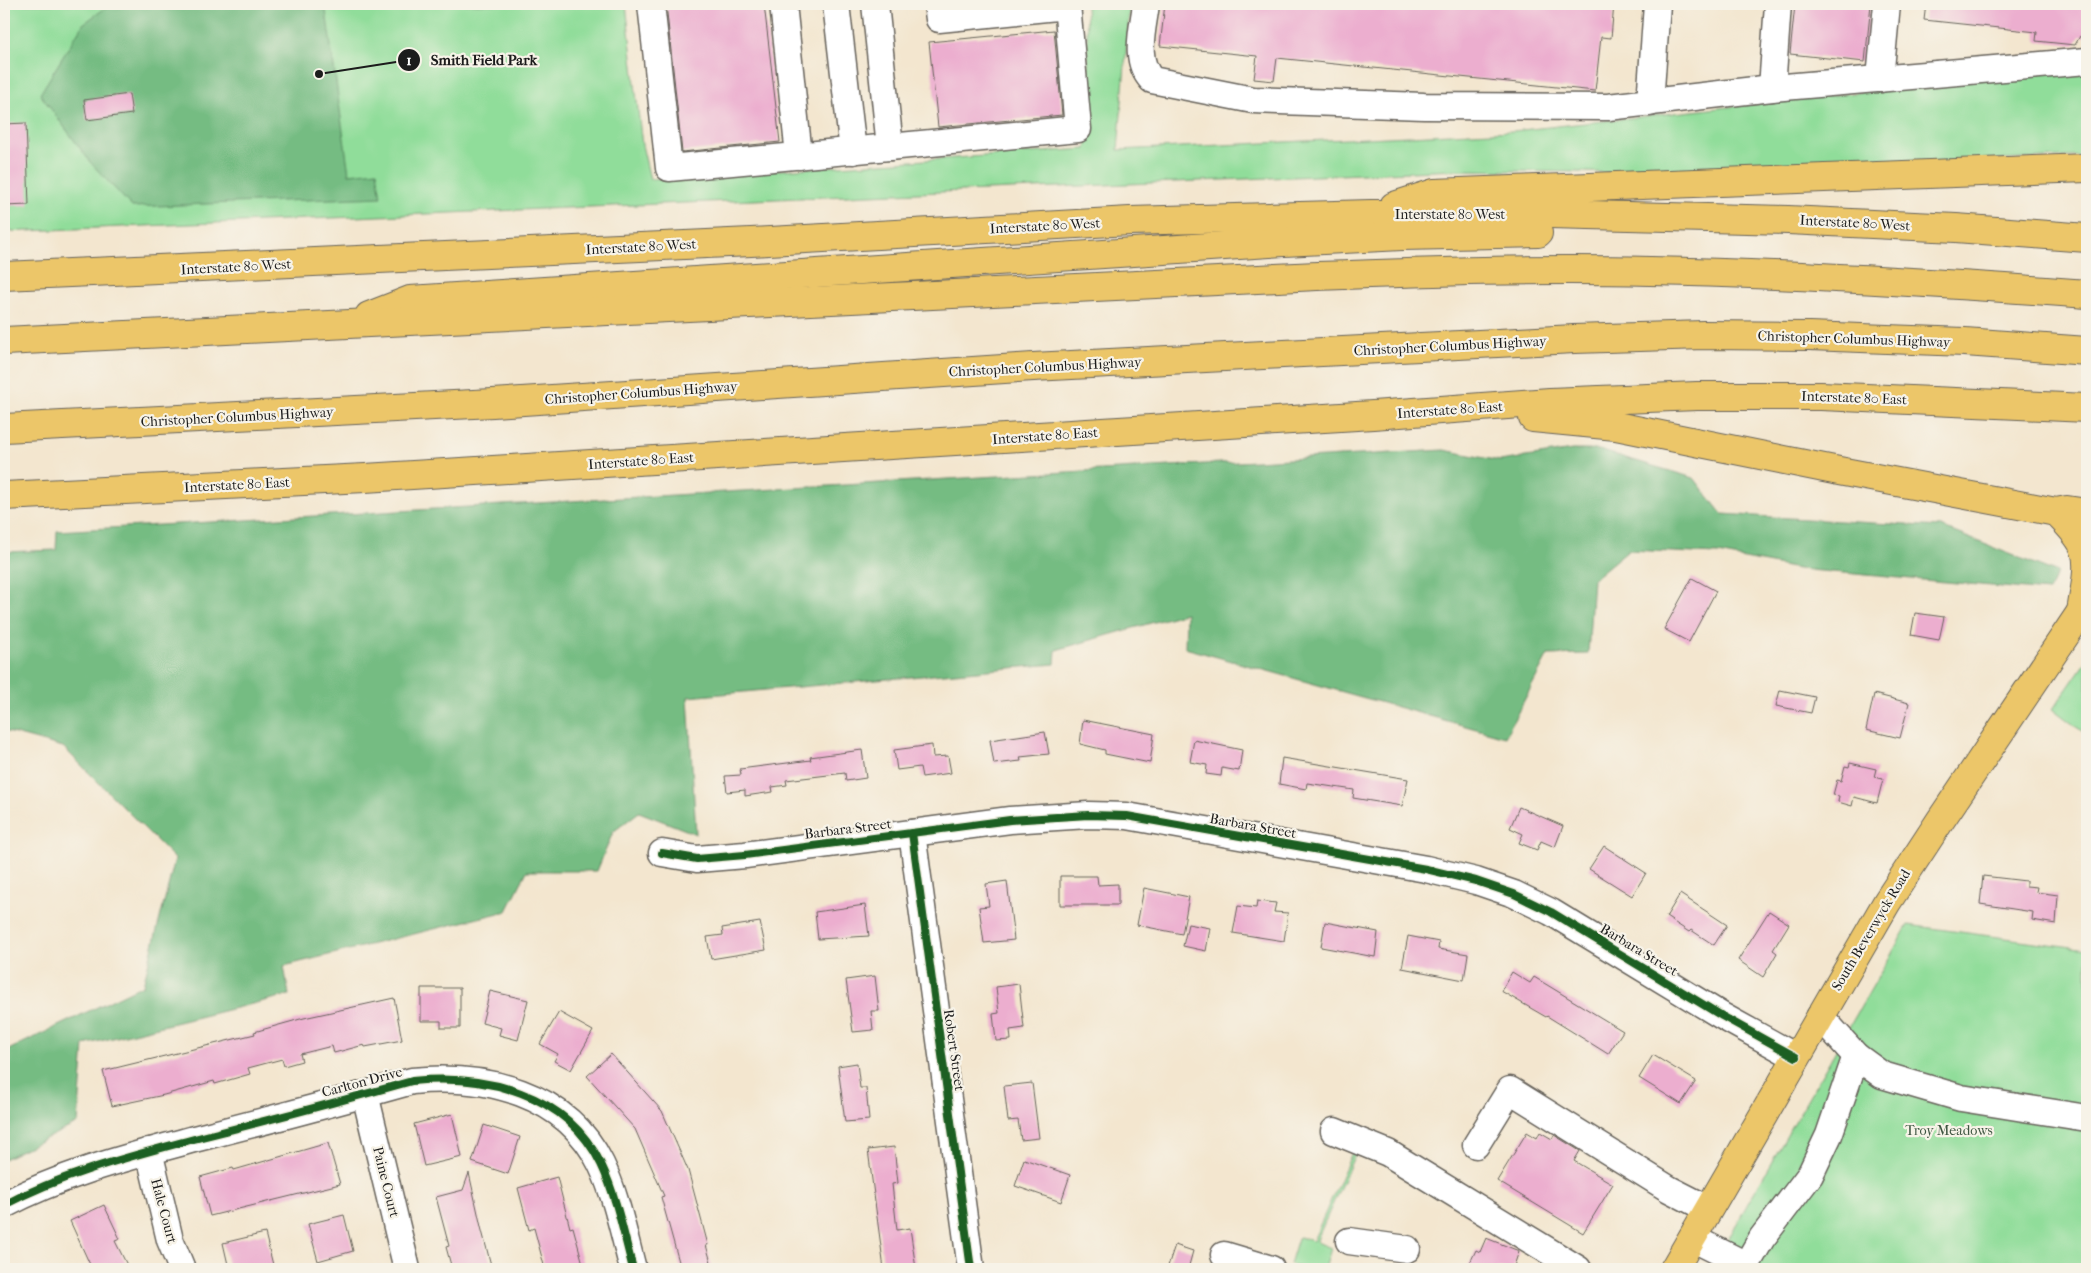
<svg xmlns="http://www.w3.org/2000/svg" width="2091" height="1273" viewBox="0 0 2091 1273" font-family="'IM FELL French Canon',serif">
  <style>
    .green { fill: #90dd9a; stroke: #567c5b }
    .forest { fill: #74bc82; stroke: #486c4f }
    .building { fill: #ecaecf }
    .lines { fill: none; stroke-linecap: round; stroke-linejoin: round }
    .minor-casing { stroke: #67635b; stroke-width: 29 }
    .major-casing { stroke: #67635b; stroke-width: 30 }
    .highway-casing { stroke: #67635b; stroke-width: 30 }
    .minor { stroke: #fff; stroke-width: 26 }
    .major { stroke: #ecc669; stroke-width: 28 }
    .highway { stroke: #ecc669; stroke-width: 28 }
    .cycleway-casing { stroke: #f7f3e8; stroke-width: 11 }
    .cycleway { stroke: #1b5e20; stroke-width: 8 }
    .labels { text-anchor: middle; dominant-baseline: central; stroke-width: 4.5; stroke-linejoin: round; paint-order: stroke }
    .street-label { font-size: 14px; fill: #1c1c1c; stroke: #f7f3e8 }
    .park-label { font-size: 14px; fill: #3f5642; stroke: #f7f3e8 }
    .leader { fill: none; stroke: #1c1c1c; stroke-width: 2 }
    .callout-dot { fill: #1c1c1c; stroke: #f7f3e8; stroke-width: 2 }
    .mark-label { font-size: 15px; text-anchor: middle; font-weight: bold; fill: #fff }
    .callout-label { font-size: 15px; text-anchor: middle; font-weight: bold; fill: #1c1c1c; stroke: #f7f3e8; stroke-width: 4.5; stroke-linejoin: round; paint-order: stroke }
  </style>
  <rect width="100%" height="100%" fill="#f7f3e8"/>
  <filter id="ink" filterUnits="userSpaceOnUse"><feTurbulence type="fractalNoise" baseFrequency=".02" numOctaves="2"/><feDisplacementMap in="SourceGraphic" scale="10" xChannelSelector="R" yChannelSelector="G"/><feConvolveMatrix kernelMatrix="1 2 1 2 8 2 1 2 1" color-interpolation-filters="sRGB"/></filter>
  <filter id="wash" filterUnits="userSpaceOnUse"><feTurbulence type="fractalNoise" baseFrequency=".0096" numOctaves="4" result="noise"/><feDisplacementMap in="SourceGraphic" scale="20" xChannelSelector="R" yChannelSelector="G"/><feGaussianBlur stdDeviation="1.12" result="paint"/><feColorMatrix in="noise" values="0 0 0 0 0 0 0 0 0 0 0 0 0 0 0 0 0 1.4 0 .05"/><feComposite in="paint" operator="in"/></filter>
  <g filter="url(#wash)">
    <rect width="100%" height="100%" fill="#f3e6cf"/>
    <g class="green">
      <path d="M4,4H626L642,145L650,179L1086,149L1090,120L1086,4H1130L1118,150L1513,131L2087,67V156L1702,174L1456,170L4,232Z"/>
      <path d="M2087,660V735L2053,709Z"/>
      <path d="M1908,925L2087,949V1269H1712L1748,1203Z"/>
      <path d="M1354,1148L1357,1150L1318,1237L1317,1242L1331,1248L1325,1269H1303L1290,1264L1298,1238L1300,1237L1313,1241Z"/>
    </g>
    <g class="forest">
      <path d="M111,4H325L349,174L377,171L381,197L132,207L91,163L40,94L83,24Z"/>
      <path d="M1444,450L1500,461L1572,450H1599L1694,478L1722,514L1941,527L2058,573L2048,591L1798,569L1718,554L1628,550L1593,579L1588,654L1548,655L1505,737L1185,648L1186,613L1056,650L1055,664L688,697L696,834L639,812L613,832L597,871H527L507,911L284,966L289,995L84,1045L78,1123L4,1159V1052L143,985L175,859L63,747L4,731V552L56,550L57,531Z"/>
    </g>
    <g id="blocks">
      <g class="building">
        <path d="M666,4H764L780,142L682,152Z"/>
        <path d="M1165,4H1614L1611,38L1601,37L1595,91L1277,58L1274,81L1254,79L1257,56L1160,46Z"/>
        <path d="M1795,4H1871L1865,62L1790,54Z"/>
        <path d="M1926,4H2087V37L2080,36L2075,45L2036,41L2037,32L1924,20Z"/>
        <path d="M1054,30L1062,115L938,127L929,42Z"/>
        <path d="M129,94L132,114L87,120L84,100Z"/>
        <path d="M26,123L29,205L4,206V124Z"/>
        <path d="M1692,578L1716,591L1689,642L1664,629Z"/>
        <path d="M1915,613L1944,617L1939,640L1911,635Z"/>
        <path d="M1780,690L1815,697L1811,713L1776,706Z"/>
        <path d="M1874,694L1909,703L1900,738L1866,730Z"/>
        <path d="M1083,720L1154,734L1150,763L1105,754V750L1080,744Z"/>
        <path d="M1045,732L1049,754L1020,757L1021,761L994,764L990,740Z"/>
        <path d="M1194,740L1242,750L1239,771L1222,768L1221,776L1206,774L1207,765L1190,762Z"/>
        <path d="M932,745L933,757L948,756L951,773L922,777L920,767L897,770L894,750Z"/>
        <path d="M862,750L866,778L846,781L845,773L786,780L787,785L772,787L773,792L745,796V790L727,792L725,776L741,775L740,769L811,760L810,757Z"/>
        <path d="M1282,758L1408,779L1402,806L1353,798L1354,790L1307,783L1306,789L1279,784Z"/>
        <path d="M1850,763L1876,769L1874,777L1883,779L1877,803L1854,797L1852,806L1838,802L1839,796L1833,795L1837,780L1841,781L1845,766L1849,767Z"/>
        <path d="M1519,807L1563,826L1555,847L1541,841L1537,850L1519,843L1523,834L1510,828Z"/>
        <path d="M1604,846L1646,873L1632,896L1589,869Z"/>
        <path d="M1060,876H1097L1098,885L1118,884V905H1060Z"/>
        <path d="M1983,876L2026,881V886L2037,887L2036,892L2058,895L2056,924L2032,920L2033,912L1980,904Z"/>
        <path d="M1007,881L1014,940L984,943L979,907L989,906L986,884Z"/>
        <path d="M1144,888L1189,897L1182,934L1137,925Z"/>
        <path d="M1680,894L1727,925L1714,945L1691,930L1689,932L1666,917Z"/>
        <path d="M1257,901L1276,903L1274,912L1288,913L1284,941L1233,933L1238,906L1256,908Z"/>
        <path d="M865,905L869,936L818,939L815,912Z"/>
        <path d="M1769,911L1789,924L1773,950L1777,953L1763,977L1738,960Z"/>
        <path d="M760,922L766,950L711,959L707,937L723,935L722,928Z"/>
        <path d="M1325,922L1378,932L1375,957L1321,947Z"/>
        <path d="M1188,924L1210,928L1206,951L1183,946Z"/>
        <path d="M1408,936L1439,942L1438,949L1468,954L1464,980L1402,968Z"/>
        <path d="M1512,972L1530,983L1534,977L1623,1031L1608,1054L1547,1016L1546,1017L1501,991Z"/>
        <path d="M875,976L879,1011H871L873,1030L853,1032L846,980Z"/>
        <path d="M1019,984L1024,1028L1010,1030L1011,1040L996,1041L993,1014L999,1013L996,987Z"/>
        <path d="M421,988H460V1028H441V1021H421Z"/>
        <path d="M490,991L528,1000L518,1040L499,1035L501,1028L482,1023Z"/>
        <path d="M394,998L402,1040L365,1047L364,1045L334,1053L332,1046L300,1054L302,1061L284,1066L282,1059L248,1068L250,1074L215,1084L214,1081L164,1095L112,1106L103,1071L255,1034L254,1032L304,1018Z"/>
        <path d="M559,1012L593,1031L571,1070L554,1061L558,1054L540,1044Z"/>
        <path d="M611,1054L662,1111L688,1170L708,1245H706L713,1269H681L661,1197L664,1196L635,1129L587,1076Z"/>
        <path d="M1653,1055L1696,1081L1681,1104L1639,1078Z"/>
        <path d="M857,1063L860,1088H866L869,1120L845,1122L838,1066Z"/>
        <path d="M1032,1083L1039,1138L1021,1140L1018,1120L1008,1121L1004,1086Z"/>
        <path d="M452,1114L462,1157L424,1166L414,1124Z"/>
        <path d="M484,1125L520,1137L508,1174L472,1162Z"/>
        <path d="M1527,1132L1537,1138L1540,1132L1552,1139L1554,1135L1580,1151L1574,1161L1613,1184L1583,1233L1497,1181Z"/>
        <path d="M328,1143L340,1184L210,1216L200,1177L233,1168L234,1170Z"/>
        <path d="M894,1147L898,1183L892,1184L897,1230L910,1228L916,1269H884L868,1150Z"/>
        <path d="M1024,1159L1070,1175L1061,1202L1015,1186Z"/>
        <path d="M469,1173L481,1227L492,1269H452L446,1247L449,1246L436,1197L463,1190Z"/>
        <path d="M557,1177L570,1228L573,1227L583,1264L562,1269H545L534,1228L529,1230L518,1188Z"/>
        <path d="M104,1205L120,1239L115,1241L129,1269H92L70,1221Z"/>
        <path d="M344,1215L353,1251L318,1261L308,1224Z"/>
        <path d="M265,1233L274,1269H229L223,1243Z"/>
        <path d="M1486,1238L1519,1251L1513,1269H1467L1476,1250L1480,1252Z"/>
        <path d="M1175,1245L1193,1251L1188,1269H1167Z"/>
      </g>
    </g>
  </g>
  <g filter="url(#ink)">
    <use href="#blocks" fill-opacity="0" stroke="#67635b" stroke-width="1"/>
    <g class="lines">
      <defs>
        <g id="minor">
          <path d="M651,4L669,168L1078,129L1067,4"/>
          <path d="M783,4L799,156"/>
          <path d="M836,4L853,151"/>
          <path d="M875,4L890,147"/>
          <path d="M937,4L939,19L1067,6"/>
          <path d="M1146,4C1143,29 1133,60 1152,80L1253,100L1424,106L1608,107L1772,88L2087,61"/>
          <path d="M1880,79L1887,4"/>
          <path d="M1772,88L1778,4"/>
          <path d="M1650,103L1657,4"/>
          <path d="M912,833L971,1269"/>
          <path d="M662,853L697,859L745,855L1010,820L1088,815L1127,816L1426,869L1476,881L1514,894L1551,912L1722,1016L1796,1057"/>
          <path d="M1820,1016L1856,1056L1882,1075L1961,1098L2087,1118"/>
          <path d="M365,1094L407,1269"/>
          <path d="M1334,1131L1388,1153L1578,1269"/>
          <path d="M1476,1145L1510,1090L1669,1189L1708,1209"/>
          <path d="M149,1151L170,1240L182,1269"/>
          <path d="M4,1205C64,1173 132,1156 198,1138C269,1120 341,1101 412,1081C485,1074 566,1092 601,1164C616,1195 624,1235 633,1269"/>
          <path d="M1692,1238L1746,1265"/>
          <path d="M1349,1241L1407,1249"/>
          <path d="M1224,1255L1271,1269"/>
          <path d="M1744,1269L1762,1238L1810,1175L1829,1135L1856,1056"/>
        </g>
        <path id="major" d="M1674,1269L1887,902L1940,821L2087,603"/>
        <g id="highway">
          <path d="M1394,206L1434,193L2087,168"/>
          <path d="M4,276L751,242L1130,221L1371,214H1549L1788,220L1956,228L2087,238"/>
          <path d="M369,316L410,300L1284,242L1402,236L1538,233"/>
          <path d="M4,341L1317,276C1428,272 1539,268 1650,271C1796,274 1942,283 2087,294"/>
          <path d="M1533,418L1616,426L1839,471L2056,512L2067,510L2087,513"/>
          <path d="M4,428L493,403L1033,367L1574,339L1704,335L1809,336L1965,342L2087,351"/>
          <path d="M4,496L365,478L1373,415L1550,402L1697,396H1821L2087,408"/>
          <path d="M2056,512C2066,523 2080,535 2085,550C2091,569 2083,594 2081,613"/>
        </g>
      </defs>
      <use href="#minor" class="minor-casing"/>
      <use href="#major" class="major-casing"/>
      <use href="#highway" class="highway-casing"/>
      <use href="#minor" class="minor"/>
      <use href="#major" class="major"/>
      <use href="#highway" class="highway"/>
      <defs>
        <g id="cycleway">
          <path d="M912,833L971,1269"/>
          <path d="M662,853L697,859L745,855L1010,820L1088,815L1127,816L1426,869L1476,881L1514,894L1551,912L1722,1016L1796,1057"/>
          <path d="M4,1205C64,1173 132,1156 198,1138C269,1120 341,1101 412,1081C485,1074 566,1092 601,1164C616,1195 624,1235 633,1269"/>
        </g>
      </defs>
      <use href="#cycleway" class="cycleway-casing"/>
      <use href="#cycleway" class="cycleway"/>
    </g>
  </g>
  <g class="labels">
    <g class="street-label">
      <text x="1450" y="214">Interstate 80 West</text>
      <text transform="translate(1855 223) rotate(3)">Interstate 80 West</text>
      <text transform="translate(1045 226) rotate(-3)">Interstate 80 West</text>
      <text transform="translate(641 247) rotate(-3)">Interstate 80 West</text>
      <text transform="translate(236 267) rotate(-3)">Interstate 80 West</text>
      <text transform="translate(1854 339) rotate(2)">Christopher Columbus Highway</text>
      <text transform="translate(1450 346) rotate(-3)">Christopher Columbus Highway</text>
      <text transform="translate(1045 367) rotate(-3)">Christopher Columbus Highway</text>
      <text transform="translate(641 393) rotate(-4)">Christopher Columbus Highway</text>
      <text transform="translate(1854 398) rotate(2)">Interstate 80 East</text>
      <text transform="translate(1450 410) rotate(-4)">Interstate 80 East</text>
      <text transform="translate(237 417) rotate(-3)">Christopher Columbus Highway</text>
      <text transform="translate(1045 436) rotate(-4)">Interstate 80 East</text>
      <text transform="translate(641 461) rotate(-4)">Interstate 80 East</text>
      <text transform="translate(237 485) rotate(-3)">Interstate 80 East</text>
      <text transform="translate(1253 826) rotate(10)">Barbara Street</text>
      <text transform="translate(848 829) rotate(-7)">Barbara Street</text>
      <text transform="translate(1871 930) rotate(-59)">South Beverwyck Road</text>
      <text transform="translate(1639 950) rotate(31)">Barbara Street</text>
      <text transform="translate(954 1050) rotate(82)">Robert Street</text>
      <text transform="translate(362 1082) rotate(-15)">Carlton Drive</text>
      <text transform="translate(386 1182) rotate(76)">Paine Court</text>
      <text transform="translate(164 1211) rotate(75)">Hale Court</text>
    </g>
    <g class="park-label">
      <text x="1949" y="1130">Troy Meadows</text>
    </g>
  </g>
  <path class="leader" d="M319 74L409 60"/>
  <g class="callout-dot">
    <circle cx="319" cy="74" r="5"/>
    <circle cx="409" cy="60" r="12"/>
  </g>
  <g class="mark-label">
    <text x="409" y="65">1</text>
  </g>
  <g class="callout-label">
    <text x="484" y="65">Smith Field Park</text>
  </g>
  <rect width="2091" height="1273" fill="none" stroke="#f7f3e8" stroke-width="20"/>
</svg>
